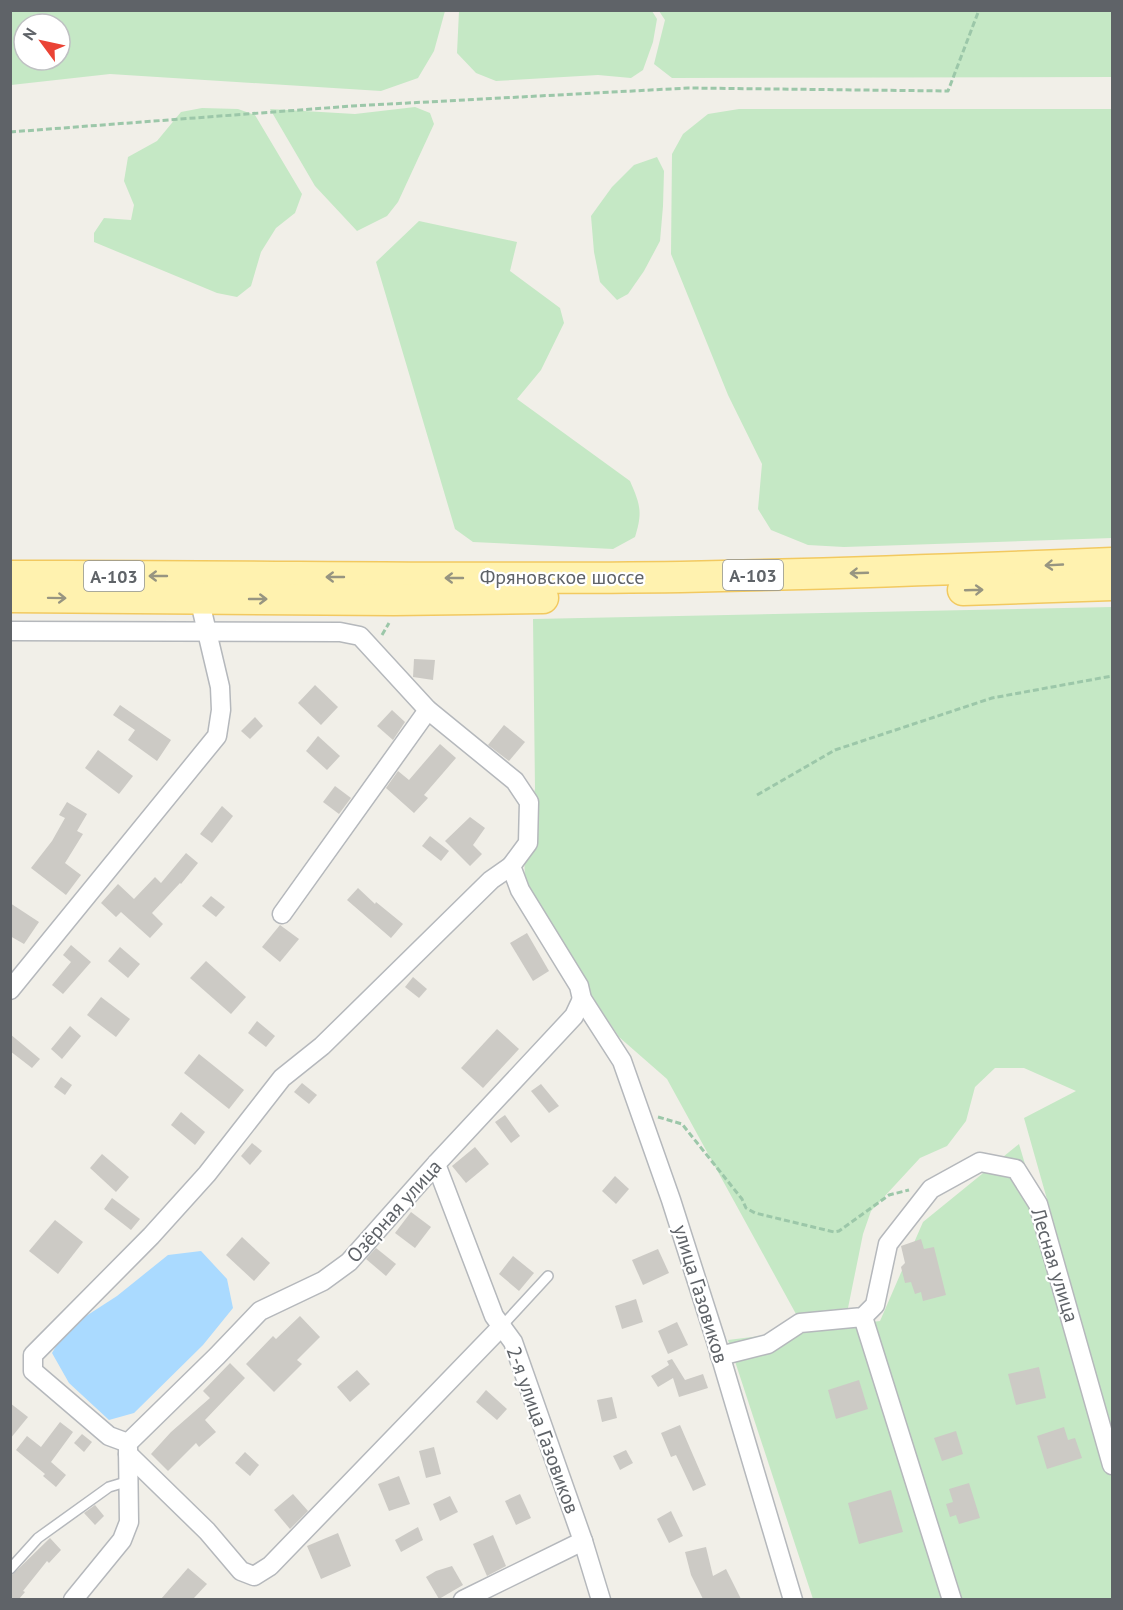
<svg xmlns="http://www.w3.org/2000/svg" width="1123" height="1610" viewBox="0 0 1123 1610" font-family="'PT Sans',sans-serif">
  <style>
    .green { fill: #c5e8c5; fill-rule: evenodd }
    .water { fill: #aadaff }
    .building { fill: #cccac5 }
    .lines { fill: none; stroke-linecap: round; stroke-linejoin: round }
    .lane-casing { stroke: #b5b8bc; stroke-width: 12 }
    .street-casing { stroke: #b5b8bc; stroke-width: 21 }
    .primary-casing { stroke: #f2c960; stroke-width: 33 }
    .path { stroke: #9cc7a9; stroke-width: 3; stroke-dasharray: 6 3; stroke-linecap: butt }
    .lane { stroke: #fff; stroke-width: 9 }
    .street { stroke: #fff; stroke-width: 18 }
    .primary { stroke: #fff2af; stroke-width: 30 }
    .oneway { stroke: #979581 }
    .labels { text-anchor: middle; dominant-baseline: central; stroke-width: 4.5; stroke-linejoin: round; paint-order: stroke }
    .shield { fill: #fff; stroke: #8f9295; stroke-width: 1.5 }
    .shield-label { font-size: 18px; font-weight: bold; fill: #5f6368 }
    .street-label { font-size: 20px; fill: #5f6368; stroke: #fff }
  </style>
  <rect width="100%" height="100%" fill="#f1efe8"/>
  <g class="green">
    <path d="M10,11L11,10L445,11L434,51L418,78L381,91L110,74L11,85ZM24,24H60V60H24Z"/>
    <path d="M652,11L657,19L653,42L643,70L631,78L598,75L496,81L476,73L457,53L459,11Z"/>
    <path d="M659,11H1112V77L672,78L654,64L665,20Z"/>
    <path d="M415,107L430,113L434,124L398,202L387,216L357,231L315,186L270,109L355,114Z"/>
    <path d="M202,108L238,109L255,115L302,194L295,213L276,228L261,252L251,286L237,297L217,293L94,242V233L104,218L131,220L134,205L124,181L128,157L157,141L181,112Z"/>
    <path d="M739,109H1112V538L844,547L808,545L771,530L758,509L762,464L728,395L671,254L672,154L683,134L708,114Z"/>
    <path d="M657,157L664,171L663,206L660,241L644,271L628,294L617,300L600,282L594,252L591,216L612,187L634,165Z"/>
    <path d="M419,221L517,242L510,271L560,308L564,323L541,370L517,399L630,481C640,504 643,512 635,537L613,549L473,542L455,529L376,262Z"/>
    <path d="M1112,607V1429L1024,1118L1076,1091L1024,1068H995L975,1087L966,1121L947,1146L920,1158L871,1211L863,1234L848,1308L796,1314L667,1079L619,1037L546,927L525,879L523,830L535,789L533,619Z"/>
    <path d="M1019,1144L1112,1457V1599H813L728,1340L880,1321L923,1222Z"/>
  </g>
  <path class="water" d="M201,1251L227,1279L233,1308L203,1345L134,1413L109,1420L69,1383L52,1353L66,1329L117,1296L168,1255Z"/>
  <g class="building">
    <path d="M414,659L435,660L433,680L413,677Z"/>
    <path d="M315,685L338,707L321,725L298,703Z"/>
    <path d="M120,705L171,740L157,761L128,740L135,730L113,715Z"/>
    <path d="M392,710L405,722L393,740L377,726Z"/>
    <path d="M255,717L263,726L250,739L241,731Z"/>
    <path d="M504,725L525,742L509,761L488,745Z"/>
    <path d="M318,736L340,756L327,770L306,751Z"/>
    <path d="M440,744L456,758L424,795L428,798L414,813L386,788L398,771L409,780Z"/>
    <path d="M98,750L133,776L119,794L85,768Z"/>
    <path d="M335,786L351,798L339,814L323,802Z"/>
    <path d="M67,802L87,814L77,831L83,834L65,863L81,875L66,895L31,868L52,841L65,818L59,815Z"/>
    <path d="M222,806L233,816L212,843L200,834Z"/>
    <path d="M470,817L485,828L473,845L482,854L470,866L445,841Z"/>
    <path d="M430,836L449,851L441,861L422,846Z"/>
    <path d="M186,853L198,863L181,884L180,883L152,913L163,924L150,938L121,912L116,917L101,903L118,884L134,899L155,877L161,883Z"/>
    <path d="M358,888L375,904L376,902L403,924L391,938L347,900Z"/>
    <path d="M211,896L225,907L216,917L202,906Z"/>
    <path d="M10,903L39,922L24,944L10,936Z"/>
    <path d="M280,925L299,939L280,962L262,947Z"/>
    <path d="M527,933L549,971L533,981L510,943Z"/>
    <path d="M71,945L91,962L63,994L52,985L71,962L63,955Z"/>
    <path d="M120,947L140,964L128,978L108,961Z"/>
    <path d="M206,961L246,997L231,1014L190,978Z"/>
    <path d="M413,977L427,989L419,998L405,987Z"/>
    <path d="M101,997L130,1019L116,1037L87,1015Z"/>
    <path d="M257,1021L275,1036L266,1047L248,1033Z"/>
    <path d="M70,1026L81,1036L62,1059L51,1049Z"/>
    <path d="M497,1029L519,1049L483,1088L461,1068Z"/>
    <path d="M10,1034L40,1059L32,1068L10,1051Z"/>
    <path d="M199,1054L244,1090L229,1109L184,1073Z"/>
    <path d="M61,1077L72,1085L65,1095L54,1087Z"/>
    <path d="M302,1083L317,1095L309,1104L294,1092Z"/>
    <path d="M541,1084L559,1106L549,1113L531,1091Z"/>
    <path d="M181,1112L205,1132L195,1145L171,1125Z"/>
    <path d="M505,1115L520,1136L511,1143L495,1122Z"/>
    <path d="M252,1143L262,1151L250,1165L241,1156Z"/>
    <path d="M475,1147L489,1164L466,1183L452,1166Z"/>
    <path d="M102,1154L129,1177L116,1192L90,1168Z"/>
    <path d="M615,1176L629,1189L616,1204L602,1191Z"/>
    <path d="M112,1198L140,1219L131,1230L104,1209Z"/>
    <path d="M411,1212L431,1227L415,1248L395,1233Z"/>
    <path d="M55,1220L83,1242L58,1274L29,1251Z"/>
    <path d="M242,1237L270,1263L254,1281L226,1255Z"/>
    <path d="M921,1239L924,1249L934,1247L946,1295L923,1301L921,1292L915,1294L911,1282L905,1283L901,1267L905,1263L901,1246Z"/>
    <path d="M376,1248L396,1264L386,1276L366,1259Z"/>
    <path d="M658,1249L669,1273L643,1285L632,1260Z"/>
    <path d="M513,1256L534,1273L519,1291L499,1274Z"/>
    <path d="M636,1299L643,1322L622,1329L615,1306Z"/>
    <path d="M300,1316L320,1337L297,1360L302,1364L274,1392L246,1364L273,1336L276,1339Z"/>
    <path d="M677,1322L688,1345L668,1354L658,1331Z"/>
    <path d="M672,1359L685,1380L703,1374L708,1388L679,1397L673,1378L658,1387L651,1376L669,1365L667,1361Z"/>
    <path d="M230,1363L245,1378L205,1420L216,1432L199,1447L196,1443L168,1471L151,1454L171,1432L210,1398L203,1391Z"/>
    <path d="M1039,1367L1046,1398L1016,1405L1008,1374Z"/>
    <path d="M357,1370L370,1384L350,1402L337,1387Z"/>
    <path d="M859,1380L868,1409L836,1419L828,1390Z"/>
    <path d="M486,1390L507,1409L497,1420L476,1402Z"/>
    <path d="M612,1397L617,1418L602,1422L597,1400Z"/>
    <path d="M10,1403L28,1417L10,1439Z"/>
    <path d="M60,1422L73,1432L51,1462L66,1475L56,1487L43,1476L45,1474L16,1450L27,1436L41,1447Z"/>
    <path d="M680,1425L706,1485L693,1491L676,1455L671,1457L661,1433Z"/>
    <path d="M1064,1427L1068,1440L1075,1438L1082,1458L1047,1469L1037,1436Z"/>
    <path d="M956,1431L963,1454L942,1461L934,1438Z"/>
    <path d="M82,1434L92,1442L84,1452L74,1443Z"/>
    <path d="M434,1447L441,1474L426,1478L419,1451Z"/>
    <path d="M626,1450L633,1463L620,1470L613,1456Z"/>
    <path d="M245,1452L259,1465L250,1476L235,1463Z"/>
    <path d="M399,1476L410,1504L389,1511L378,1484Z"/>
    <path d="M969,1483L980,1518L959,1524L956,1515L950,1517L946,1504L953,1502L949,1489Z"/>
    <path d="M891,1490L903,1532L859,1544L848,1503Z"/>
    <path d="M293,1494L308,1511L290,1529L274,1510Z"/>
    <path d="M520,1494L531,1518L516,1525L505,1501Z"/>
    <path d="M450,1496L458,1512L440,1521L433,1504Z"/>
    <path d="M95,1505L104,1516L95,1525L84,1513Z"/>
    <path d="M671,1511L683,1536L669,1543L657,1519Z"/>
    <path d="M418,1527L423,1540L401,1552L395,1540Z"/>
    <path d="M338,1533L351,1566L321,1579L307,1546Z"/>
    <path d="M493,1535L506,1566L487,1576L473,1544Z"/>
    <path d="M50,1538L61,1550L49,1563L47,1561L23,1591L25,1592L19,1599H10V1577Z"/>
    <path d="M706,1547L713,1576L726,1569L741,1599H703L691,1575L685,1552Z"/>
    <path d="M452,1566L463,1585L439,1599L426,1577L436,1571Z"/>
    <path d="M188,1568L207,1584L193,1599H161Z"/>
  </g>
  <g class="lines">
    <defs>
      <g id="lane">
        <path d="M502,1326L548,1276"/>
        <path d="M10,1569L38,1538L109,1487L129,1481"/>
      </g>
      <g id="street">
        <path d="M10,631L340,632L360,636L428,710L515,781L529,802L528,843L511,866L520,890L579,986L582,999L622,1061L671,1200L716,1341L793,1600"/>
        <path d="M282,914L428,710"/>
        <path d="M10,990L217,736L221,710L220,687L199,598"/>
        <path d="M436,1164L494,1316L513,1342L583,1541L601,1600"/>
        <path d="M863,1317L952,1600"/>
        <path d="M720,1356L768,1344L800,1323L863,1317L875,1305L888,1244L931,1189L980,1162L1016,1169L1038,1204L1112,1465"/>
        <path d="M128,1443L109,1436L33,1371V1355L151,1236L207,1174L282,1078L322,1046L491,880L511,866"/>
        <path d="M128,1443L217,1356L260,1311L323,1281L349,1262L436,1164L574,1016L582,999"/>
        <path d="M128,1454L207,1531L241,1571L254,1576L270,1566L502,1326"/>
        <path d="M73,1600L122,1540L129,1522L128,1448"/>
        <path d="M463,1600L583,1541"/>
      </g>
      <g id="primary">
        <path d="M10,576C234,575 457,580 681,577C825,574 969,569 1112,563"/>
        <path d="M963,590L1112,585"/>
        <path d="M10,597L394,600L543,598"/>
      </g>
    </defs>
    <use href="#lane" class="lane-casing"/>
    <use href="#street" class="street-casing"/>
    <use href="#primary" class="primary-casing"/>
    <g class="path">
      <path d="M10,132L352,106L688,88L948,91L979,10"/>
      <path d="M382,635L389,623"/>
      <path d="M757,795L835,750L992,698L1112,676"/>
      <path d="M658,1117L682,1124L742,1199L746,1208L755,1213L834,1232L839,1231L889,1195L909,1190"/>
    </g>
    <use href="#lane" class="lane"/>
    <use href="#street" class="street"/>
    <use href="#primary" class="primary"/>
  </g>
  <defs><path id="oneway-shaft" d="M-6 0H5M1.5-3L5.5 0L1.5 3" fill="none" stroke-width="1.6" stroke-linecap="round" stroke-linejoin="round" transform="scale(1.5)"/></defs>
  <g class="oneway">
    <use href="#oneway-shaft" transform="translate(1054 565) rotate(177)"/>
    <use href="#oneway-shaft" transform="translate(859 573) rotate(178)"/>
    <use href="#oneway-shaft" transform="translate(158 576) rotate(180)"/>
    <use href="#oneway-shaft" transform="translate(335 577) rotate(-180)"/>
    <use href="#oneway-shaft" transform="translate(454 578) rotate(180)"/>
    <use href="#oneway-shaft" transform="translate(974 590) rotate(-2)"/>
    <use href="#oneway-shaft" transform="translate(57 598) rotate(1)"/>
    <use href="#oneway-shaft" transform="translate(258 599)"/>
  </g>
  <g class="labels">
    <g class="shield">
      <rect x="723" y="560" width="60" height="30" rx="4.5"/>
      <rect x="84" y="561" width="60" height="30" rx="4.5"/>
    </g>
    <g class="shield-label">
      <text x="753" y="575">А-103</text>
      <text x="114" y="576">А-103</text>
    </g>
    <g class="street-label">
      <text x="562" y="577">Фряновское шоссе</text>
      <text transform="translate(394 1211) rotate(-48)">Озёрная улица</text>
      <text transform="translate(1055 1265) rotate(73)">Лесная улица</text>
      <text transform="translate(701 1294) rotate(73)">улица Газовиков</text>
      <text transform="translate(543 1430) rotate(70)">2-я улица Газовиков</text>
    </g>
  </g>
  <rect width="1123" height="1610" fill="none" stroke="#5f6368" stroke-width="24"/>
  <g transform="translate(42 42) rotate(303)"><circle r="28" fill="#ffffff" stroke="#bfc1c3" stroke-width="1.5"/>
  <path d="M0-4.5L10 22L0 15L-10 22Z" fill="#ea4335"/>
  <text y="-9" font-size="16" font-weight="bold" text-anchor="middle" fill="#5f6368">N</text>
  </g>
</svg>
